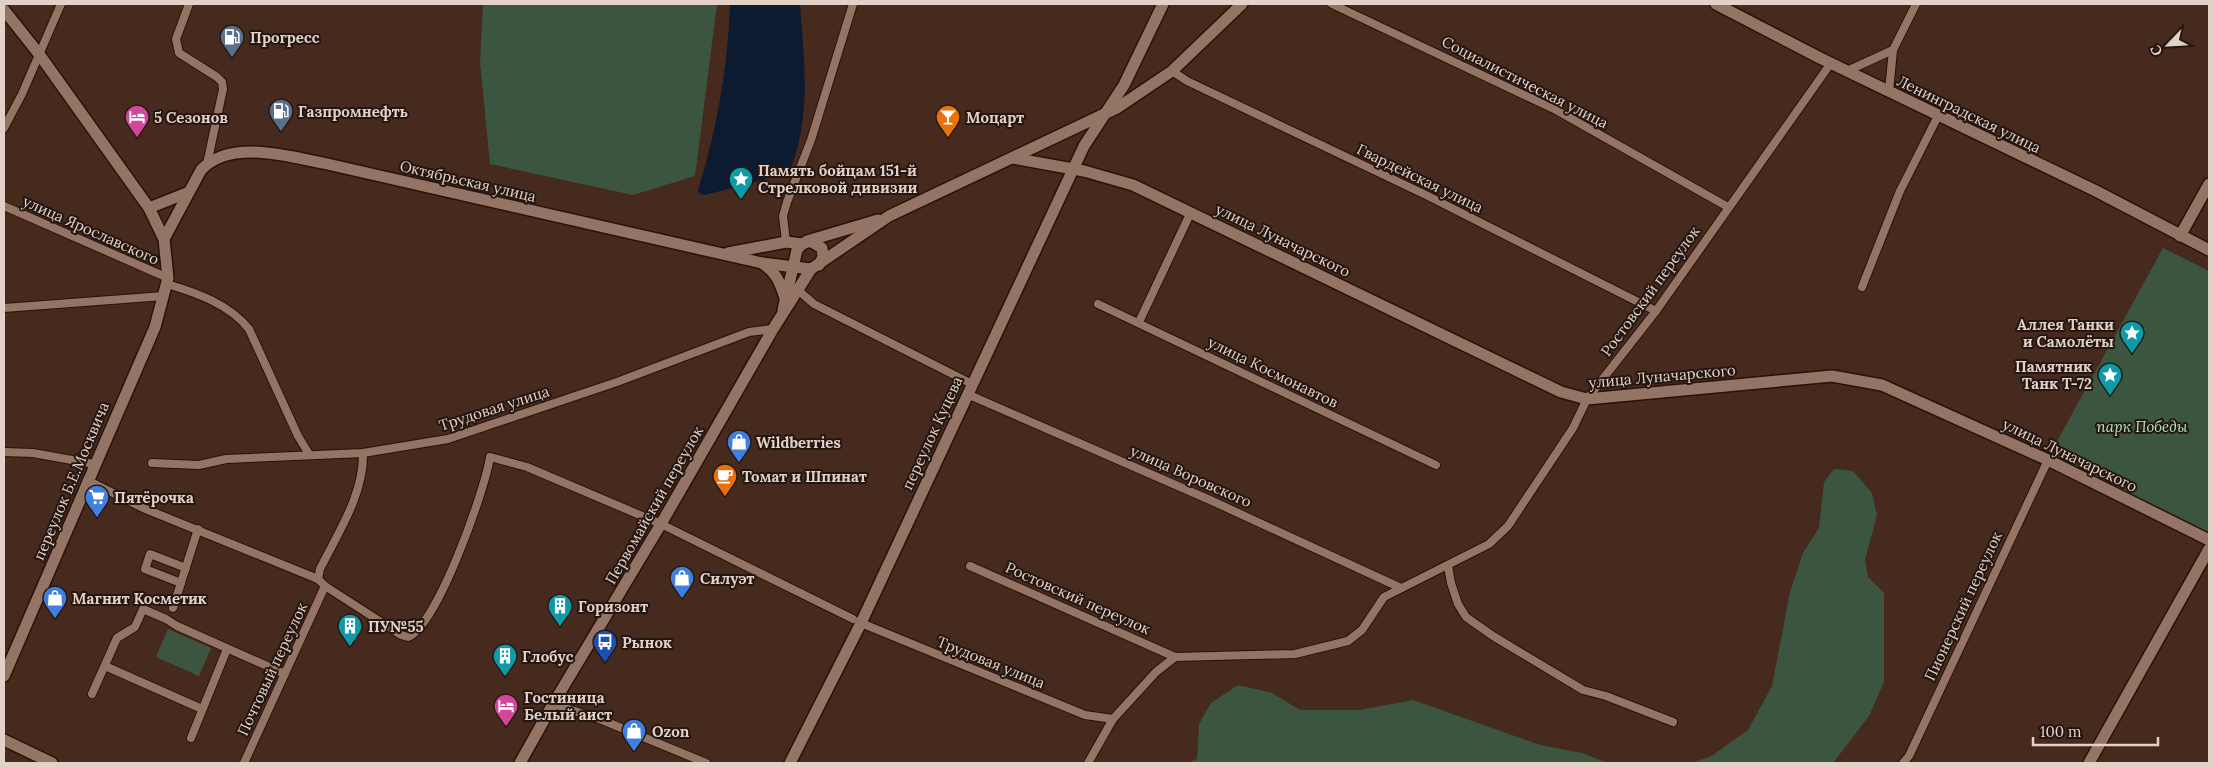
<svg xmlns="http://www.w3.org/2000/svg" width="2213" height="767" viewBox="0 0 2213 767" font-family="Lora,serif">
  <style>
    .green { fill: #3b5540 }
    .water { fill: #0d1b31 }
    .lines { fill: none; stroke-linecap: round; stroke-linejoin: round }
    .street-casing { stroke: #2b1206; stroke-width: 10 }
    .secondary-casing { stroke: #2b1206; stroke-width: 14 }
    .street { stroke: #947464; stroke-width: 8 }
    .secondary { stroke: #947464; stroke-width: 11 }
    .labels { text-anchor: middle; dominant-baseline: central; stroke-width: 4; stroke-linejoin: round; paint-order: stroke }
    .poi-label { font-size: 15px; font-weight: bold; fill: #e3d1c8; stroke: #231610; text-anchor: start }
    .street-label { font-size: 15px; fill: #e3d1c8; stroke: #231610 }
    .park-label { font-size: 15px; font-style: italic; fill: #b3e7bc; stroke: #231610 }
  </style>
  <rect width="100%" height="100%" fill="#462a1d"/>
  <g class="green">
    <path d="M483,4H717L695,176L633,195L490,164L480,62Z"/>
    <path d="M2163,248L2209,271V535L2049,456Z"/>
    <path d="M1834,469L1853,471L1872,493L1877,515L1865,560L1868,577L1884,593V682L1869,716L1833,763H1690L1710,757L1748,730L1772,686L1790,592L1803,553L1819,528L1824,482Z"/>
    <path d="M168,629L211,648L199,676L156,657Z"/>
    <path d="M1238,685L1272,693L1300,710H1360L1413,700L1540,745L1582,753L1608,763H1187L1197,759L1199,724L1211,703Z"/>
  </g>
  <path class="water" d="M730,4H800C804,62 812,117 789,173L705,195L700,194L698,190C717,129 728,67 730,4Z"/>
  <g class="lines">
    <defs>
      <g id="street">
        <path d="M189,4L176,39L179,53L217,77L222,82L223,89L207,164"/>
        <path d="M1332,4L1556,110L1728,207"/>
        <path d="M1172,71L1187,81L1426,195L1656,311"/>
        <path d="M1847,71L1893,50"/>
        <path d="M1889,91L1893,50L1916,4"/>
        <path d="M4,128L22,94L61,4"/>
        <path d="M4,206L168,278"/>
        <path d="M786,242L783,216L787,202L811,140L853,4"/>
        <path d="M167,284C197,293 229,304 249,329L298,436L309,454"/>
        <path d="M1862,287L1900,191L1938,116"/>
        <path d="M799,291L814,304L972,384"/>
        <path d="M1098,304L1436,465"/>
        <path d="M4,308L164,296"/>
        <path d="M1139,322L1191,212"/>
        <path d="M967,394L1210,500L1401,588"/>
        <path d="M4,452L33,453L94,464"/>
        <path d="M152,463L199,465L226,459L363,453L448,439L617,382L749,332L773,329"/>
        <path d="M87,480L143,508L318,579L325,586L401,635L408,637C437,626 485,490 490,457L527,467L661,524L853,619"/>
        <path d="M970,566L1175,657"/>
        <path d="M1448,566L1451,583L1458,604L1466,617L1493,636L1583,690L1606,696L1673,722"/>
        <path d="M318,579L320,569C338,533 364,494 363,453"/>
        <path d="M181,583L145,569L150,554L186,568"/>
        <path d="M173,608L198,529"/>
        <path d="M861,623L1085,715L1113,719"/>
        <path d="M105,666L202,709"/>
        <path d="M92,694L117,638L135,627L143,609L166,619L177,626L285,674"/>
        <path d="M553,704L602,720L706,763"/>
        <path d="M191,738L227,649"/>
        <path d="M244,763L325,586"/>
        <path d="M1088,763L1113,719L1156,672L1175,657L1295,654L1348,641L1362,630L1384,597L1489,544L1508,526L1573,428L1587,399L1656,311L1831,63"/>
        <path d="M1903,763L1909,756L2048,460"/>
      </g>
      <g id="secondary">
        <path d="M1716,4L1820,58L2096,191L2209,250"/>
        <path d="M4,10L39,54L149,208L164,239L168,278L155,327L4,676"/>
        <path d="M1013,158L1084,171L1133,185L1561,392L1587,399L1832,376L1882,385L2048,460L2209,540"/>
        <path d="M149,208L189,192"/>
        <path d="M2180,236L2209,184"/>
        <path d="M164,239L201,170C230,139 286,156 323,163L762,263L811,269L889,216L1117,108L1172,71L1242,4"/>
        <path d="M807,241L878,220"/>
        <path d="M728,253L786,242L802,244"/>
        <path d="M762,263C776,272 780,282 785,298"/>
        <path d="M783,310L797,250L802,244L810,241L822,248L823,257L819,265"/>
        <path d="M4,740L52,763"/>
        <path d="M520,763L553,704L661,524L773,329L811,269"/>
        <path d="M790,763L861,623L1084,146L1124,85L1163,4"/>
        <path d="M2089,763L2209,549"/>
      </g>
    </defs>
    <use href="#street" class="street-casing"/>
    <use href="#secondary" class="secondary-casing"/>
    <use href="#street" class="street"/>
    <use href="#secondary" class="secondary"/>
  </g>
  <defs>
    <symbol id="fuel-pin" viewBox="-11 -11 22 30"><path d="M0 17L-7.5 6A9.5 9.5 0 1 1 7.5 6Z" fill="#5c6f8a" stroke="#231610"/><path d="M-5.5-6h7V0h2V4h1.3V-2.5L3-4.5l.8-.8L6-3V5H2.5V1h-1V6h-7ZM-4.2-4.7v3.2H.2V-4.7Z" fill="#fff"/></symbol>
    <symbol id="hotel-pin" viewBox="-11 -11 22 30"><path d="M0 17L-7.5 6A9.5 9.5 0 1 1 7.5 6Z" fill="#d1479c" stroke="#231610"/><path d="M-6-4.5h1.5V1H6V5H4.5V3h-9V5H-6ZM-4 0a1.8 1.8 0 1 1 3.6 0ZM.5 0V-2.5h3Q6-2.5 6 0Z" fill="#fff"/></symbol>
    <symbol id="bar-pin" viewBox="-11 -11 22 30"><path d="M0 17L-7.5 6A9.5 9.5 0 1 1 7.5 6Z" fill="#e8710a" stroke="#231610"/><path d="M-6-5H6L.8 .8V4.5H3.5V6h-7V4.5H-.8V.8Z" fill="#fff"/></symbol>
    <symbol id="sight-pin" viewBox="-11 -11 22 30"><path d="M0 17L-7.5 6A9.5 9.5 0 1 1 7.5 6Z" fill="#0f9aa8" stroke="#231610"/><path d="M0-6L1.8-2.2L6-1.7L2.9 1.2L3.7 5.4L0 3.3L-3.7 5.4L-2.9 1.2L-6-1.7L-1.8-2.2Z" fill="#fff"/></symbol>
    <symbol id="shop-pin" viewBox="-11 -11 22 30"><path d="M0 17L-7.5 6A9.5 9.5 0 1 1 7.5 6Z" fill="#3f7fe0" stroke="#231610"/><path d="M-5-2.5h2.3a2.7 3.5 0 0 1 5.4 0H5L5.5 6h-11ZM-1.5-2.5h3a1.5 2.3 0 0 0-3 0Z" fill="#fff"/></symbol>
    <symbol id="cafe-pin" viewBox="-11 -11 22 30"><path d="M0 17L-7.5 6A9.5 9.5 0 1 1 7.5 6Z" fill="#e8710a" stroke="#231610"/><path d="M-5.5-4.5H6V0H3Q3 3.5 0 3.5H-2.5Q-5.5 3.5-5.5 0ZM3-3.2v2h1.7v-2ZM-6 4.5H4V6H-6Z" fill="#fff"/></symbol>
    <symbol id="supermarket-pin" viewBox="-11 -11 22 30"><path d="M0 17L-7.5 6A9.5 9.5 0 1 1 7.5 6Z" fill="#3f7fe0" stroke="#231610"/><path d="M-6-5.5h2.5l.6 2H6L4.5 2H-2.5L-4.4-4H-6ZM-1.5 3.2a1.3 1.3 0 1 0 .1 0ZM3 3.2a1.3 1.3 0 1 0 .1 0Z" fill="#fff"/></symbol>
    <symbol id="building-pin" viewBox="-11 -11 22 30"><path d="M0 17L-7.5 6A9.5 9.5 0 1 1 7.5 6Z" fill="#0f9aa8" stroke="#231610"/><path d="M-4-6H4V6H1V3H-1V6H-4ZM-2.5-4.3h1.7v1.8h-1.7ZM.8-4.3h1.7v1.8H.8ZM-2.5-1h1.7V.8h-1.7ZM.8-1h1.7V.8H.8Z" fill="#fff"/></symbol>
    <symbol id="bus-pin" viewBox="-11 -11 22 30"><path d="M0 17L-7.5 6A9.5 9.5 0 1 1 7.5 6Z" fill="#1a4fb4" stroke="#231610"/><path d="M-5-6H5V4H4V6H2V4H-2V6H-4V4H-5ZM-3.5-4V0h7V-4ZM-3.5 1.2v1.5H-2V1.2ZM2 1.2v1.5H3.5V1.2Z" fill="#fff"/></symbol>
  </defs>
  <g fill-rule="evenodd">
    <use href="#fuel-pin" x="218" y="23" width="28" height="38"/>
    <use href="#fuel-pin" x="267" y="97" width="28" height="38"/>
    <use href="#hotel-pin" x="123" y="103" width="28" height="38"/>
    <use href="#bar-pin" x="934" y="103" width="28" height="38"/>
    <use href="#sight-pin" x="727" y="165" width="28" height="38"/>
    <use href="#sight-pin" x="2118" y="319" width="28" height="38"/>
    <use href="#sight-pin" x="2096" y="361" width="28" height="38"/>
    <use href="#shop-pin" x="725" y="428" width="28" height="38"/>
    <use href="#cafe-pin" x="711" y="462" width="28" height="38"/>
    <use href="#supermarket-pin" x="83" y="483" width="28" height="38"/>
    <use href="#shop-pin" x="668" y="564" width="28" height="38"/>
    <use href="#shop-pin" x="41" y="584" width="28" height="38"/>
    <use href="#building-pin" x="546" y="592" width="28" height="38"/>
    <use href="#building-pin" x="336" y="612" width="28" height="38"/>
    <use href="#bus-pin" x="591" y="628" width="28" height="38"/>
    <use href="#building-pin" x="491" y="642" width="28" height="38"/>
    <use href="#hotel-pin" x="492" y="692" width="28" height="38"/>
    <use href="#shop-pin" x="620" y="717" width="28" height="38"/>
  </g>
  <g class="labels">
    <g class="poi-label">
      <text x="250" y="37">Прогресс</text>
      <text x="298" y="111">Газпромнефть</text>
      <text x="154" y="117">5 Сезонов</text>
      <text x="966" y="117">Моцарт</text>
      <text x="758" y="170">Память бойцам 151-й<tspan x="758" dy="17">Стрелковой дивизии</tspan></text>
      <text x="2114" y="324" text-anchor="end">Аллея Танки<tspan x="2114" dy="17">и Самолёты</tspan></text>
      <text x="2092" y="366" text-anchor="end">Памятник<tspan x="2092" dy="17">Танк Т-72</tspan></text>
      <text x="756" y="442">Wildberries</text>
      <text x="742" y="476">Томат и Шпинат</text>
      <text x="114" y="497">Пятёрочка</text>
      <text x="700" y="578">Силуэт</text>
      <text x="72" y="598">Магнит Косметик</text>
      <text x="578" y="606">Горизонт</text>
      <text x="368" y="626">ПУ№55</text>
      <text x="622" y="642">Рынок</text>
      <text x="522" y="656">Глобус</text>
      <text x="524" y="697">Гостиница<tspan x="524" dy="17">Белый аист</tspan></text>
      <text x="652" y="731">Ozon</text>
    </g>
    <g class="street-label">
      <text transform="translate(1525 82) rotate(27)">Социалистическая улица</text>
      <text transform="translate(1969 114) rotate(26)">Ленинградская улица</text>
      <text transform="translate(1420 178) rotate(26)">Гвардейская улица</text>
      <text transform="translate(468 181) rotate(13)">Октябрьская улица</text>
      <text transform="translate(91 230) rotate(24)">улица Ярославского</text>
      <text transform="translate(1283 240) rotate(26)">улица Луначарского</text>
      <text transform="translate(1650 291) rotate(-54)">Ростовский переулок</text>
      <text transform="translate(1273 372) rotate(26)">улица Космонавтов</text>
      <text transform="translate(1662 376) rotate(-5)">улица Луначарского</text>
      <text transform="translate(494 408) rotate(-18)">Трудовая улица</text>
      <text transform="translate(932 433) rotate(-65)">переулок Куцева</text>
      <text transform="translate(2070 455) rotate(26)">улица Луначарского</text>
      <text transform="translate(1191 476) rotate(24)">улица Воровского</text>
      <text transform="translate(71 481) rotate(-67)">переулок Б.Е.Москвича</text>
      <text transform="translate(654 505) rotate(-60)">Первомайский переулок</text>
      <text transform="translate(1078 598) rotate(24)">Ростовский переулок</text>
      <text transform="translate(1963 606) rotate(-65)">Пионерский переулок</text>
      <text transform="translate(991 662) rotate(22)">Трудовая улица</text>
      <text transform="translate(272 669) rotate(-65)">Почтовый переулок</text>
    </g>
    <g class="park-label">
      <text x="2142" y="426">парк Победы</text>
    </g>
  </g>
  <rect width="2213" height="767" fill="none" stroke="#e3d1c8" stroke-width="10"/>
  <g transform="translate(2168 45) rotate(245)" stroke="#231610" stroke-width="4" paint-order="stroke">
  <path d="M0-4L9 19L0 12L-9 19Z" fill="#e3d1c8"/>
  <text y="-8" font-size="14" font-weight="bold" text-anchor="middle" fill="#e3d1c8">С</text>
  </g>
  <path d="M2033 737v8h125v-8" fill="none" stroke="#e3d1c8" stroke-width="2.5"/>
  <text x="2040" y="737" font-size="15" fill="#e3d1c8" stroke="#231610" stroke-width="4" paint-order="stroke">100 m</text>
</svg>
